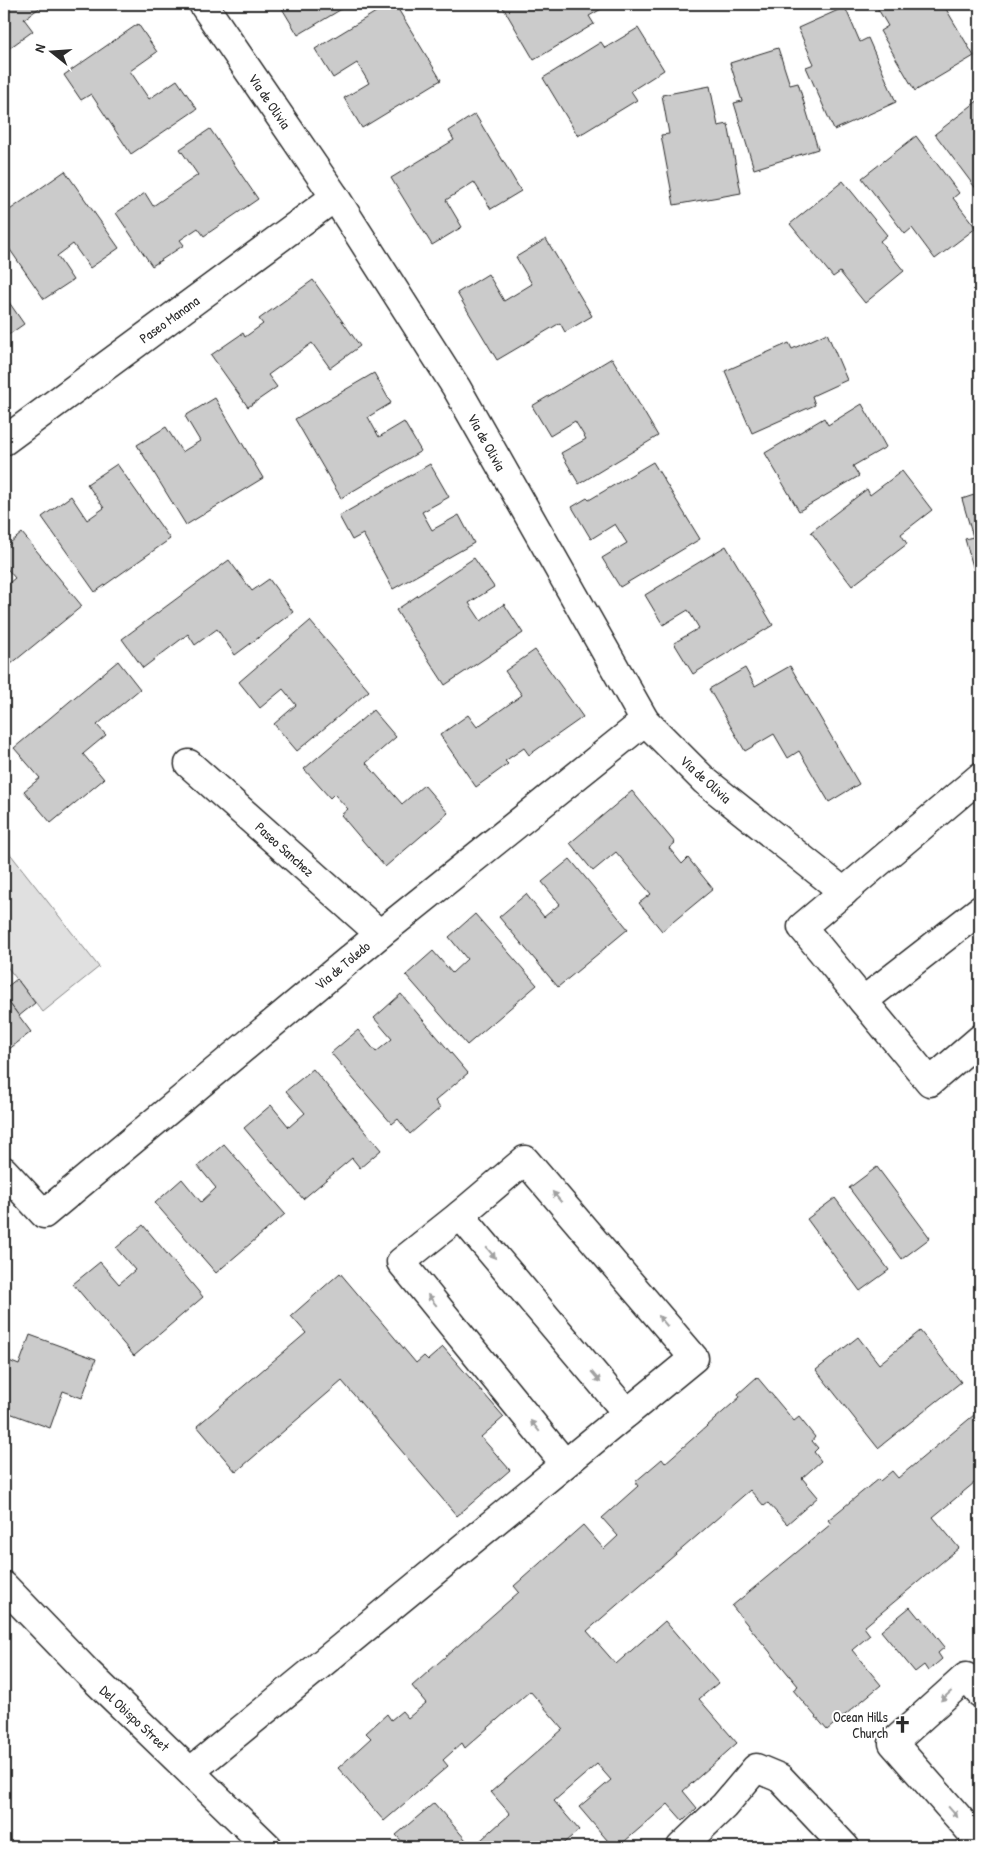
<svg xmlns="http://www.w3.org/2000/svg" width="984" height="1851" viewBox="0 0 984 1851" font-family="'Patrick Hand',sans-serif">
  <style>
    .green { fill: #e0e0e0; stroke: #868686 }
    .building { fill: #cbcbcb; stroke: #2b2b2b }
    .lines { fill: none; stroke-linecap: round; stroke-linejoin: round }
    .minor-casing { stroke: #2b2b2b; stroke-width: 31 }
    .major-casing { stroke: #2b2b2b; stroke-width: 31 }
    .minor { stroke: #fff; stroke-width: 28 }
    .major { stroke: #fff; stroke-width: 28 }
    .oneway { fill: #a0a0a0 }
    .labels { text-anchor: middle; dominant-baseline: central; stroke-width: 4; stroke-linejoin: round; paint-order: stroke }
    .street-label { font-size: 14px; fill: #2b2b2b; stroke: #fff }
    .poi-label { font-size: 14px; fill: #2b2b2b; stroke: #fff; text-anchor: end }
  </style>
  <rect width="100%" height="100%" fill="#fff"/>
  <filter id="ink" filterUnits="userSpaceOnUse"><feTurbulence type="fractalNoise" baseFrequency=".02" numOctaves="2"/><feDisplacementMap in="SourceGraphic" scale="10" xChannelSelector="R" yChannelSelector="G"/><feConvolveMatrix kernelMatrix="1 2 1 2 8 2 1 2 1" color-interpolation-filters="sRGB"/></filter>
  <g filter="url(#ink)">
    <path class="green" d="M4,846L99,967L43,1012L4,963Z"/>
    <g class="building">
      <path d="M4,4H45L24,19L33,31L4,52Z"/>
      <path d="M282,4H350L298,35L280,5Z"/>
      <path d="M389,4H395L441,80L362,128L344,98L369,83L357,63L333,78L315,49Z"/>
      <path d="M501,4H610L589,16L594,24L534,60Z"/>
      <path d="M875,4H943L974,56L915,91L880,31L888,26Z"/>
      <path d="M845,7L860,42L868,38L896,102L834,130L806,67L814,64L798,28Z"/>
      <path d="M138,24L157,52L130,71L149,99L177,80L197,109L131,154L91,94L81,100L64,75Z"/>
      <path d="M638,28L664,70L631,91L637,100L578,136L543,78L601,42L605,48Z"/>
      <path d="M778,48L790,85L798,83L818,149L754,169L734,103L742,101L730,63Z"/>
      <path d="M710,86L718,126L728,124L741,193L674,205L661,135L669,134L662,95Z"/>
      <path d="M980,99V188L977,190L935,134Z"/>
      <path d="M475,114L521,191L491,209L474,182L446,200L462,227L432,245L391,178L454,140L449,131Z"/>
      <path d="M210,129L258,199L204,236L198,228L180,240L184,245L152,266L116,213L145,193L153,206L198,175L180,149Z"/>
      <path d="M916,136L959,193L953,198L976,228L935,259L912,228L905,234L862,178Z"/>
      <path d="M65,171L119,248L90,268L73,244L57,256L73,280L44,299L4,241V214Z"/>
      <path d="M843,181L887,235L880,241L904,271L865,303L840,272L833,277L790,224Z"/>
      <path d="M546,239L592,316L565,332L560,323L497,360L457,293L488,274L504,301L532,284L516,257Z"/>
      <path d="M313,280L360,346L330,368L312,343L268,375L277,387L248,407L211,355L243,333L245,337L263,324L259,319Z"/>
      <path d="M4,295L24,324L4,338Z"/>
      <path d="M827,333L847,380L812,396L815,405L752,433L725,371L789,343L792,349Z"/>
      <path d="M612,358L658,436L579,484L561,453L586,439L575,421L550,436L532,406Z"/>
      <path d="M374,373L391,403L368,417L379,437L404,422L421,451L341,498L295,419Z"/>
      <path d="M215,398L263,478L186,525L137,445L166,427L182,452L200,441L185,416Z"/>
      <path d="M862,404L886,447L853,466L859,476L799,511L765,453L824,418L828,425Z"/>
      <path d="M653,462L700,539L620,587L602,558L627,543L615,524L591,539L572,507L587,498L589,500Z"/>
      <path d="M117,464L170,539L95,592L42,517L71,496L87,520L104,508L87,484Z"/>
      <path d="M430,464L449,497L422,512L432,530L459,515L474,543L393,589L363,534L352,540L339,516Z"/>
      <path d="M902,471L932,510L901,534L907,544L852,586L811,532L867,489L870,495Z"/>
      <path d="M980,493V591L965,539L973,537L962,499Z"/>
      <path d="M22,533L82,606L11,664L4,655V587L15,578L4,565V548Z"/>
      <path d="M726,546L773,625L693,674L674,643L699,628L688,610L663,625L645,595Z"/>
      <path d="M474,558L494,587L469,603L481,621L504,604L523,633L445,685L396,610Z"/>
      <path d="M229,560L252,591L269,579L293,612L235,655L217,629L195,645L188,634L143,668L122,639Z"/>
      <path d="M310,621L369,691L297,751L274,724L296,705L283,689L260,708L239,682Z"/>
      <path d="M535,650L583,717L529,755L524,748L505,761L508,764L476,787L440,735L468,715L477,727L522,695L505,671Z"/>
      <path d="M118,661L140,689L97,725L106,735L83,754L104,779L51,823L24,791L40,778L14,748Z"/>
      <path d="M790,666L859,784L829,802L799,751L788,758L774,734L745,751L709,689L745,668L755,686Z"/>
      <path d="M373,710L396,737L366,763L402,804L424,785L448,813L385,867L341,815L348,809L334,794L330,798L304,769Z"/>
      <path d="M632,791L675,843L669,848L682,864L688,858L713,889L662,931L639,903L651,894L616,852L593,871L570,843Z"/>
      <path d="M570,859L628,929L558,987L499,917L526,894L544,917L560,904L542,882Z"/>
      <path d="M475,914L537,985L467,1045L406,975L433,951L452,973L467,959L449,937Z"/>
      <path d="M17,979L35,1003L19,1016L4,996V989Z"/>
      <path d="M401,994L468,1073L435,1101L440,1108L410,1134L398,1119L392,1124L331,1053L358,1030L376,1052L392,1039L374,1018Z"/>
      <path d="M4,996L31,1032L8,1050L4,1044Z"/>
      <path d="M313,1069L381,1150L360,1168L352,1158L303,1199L244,1128L271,1105L289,1127L305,1113L286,1091Z"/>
      <path d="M224,1144L285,1214L216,1273L155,1203L182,1179L201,1202L216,1188L198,1166Z"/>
      <path d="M877,1167L930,1238L902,1259L849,1188Z"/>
      <path d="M835,1198L889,1270L860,1291L807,1219Z"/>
      <path d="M143,1225L203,1297L134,1356L73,1284L100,1262L119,1284L135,1270L116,1248Z"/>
      <path d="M340,1273L416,1363L424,1356L428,1360L443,1347L504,1417L481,1437L510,1470L457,1516L342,1381L236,1472L197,1426L306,1333L291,1316Z"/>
      <path d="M920,1331L961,1382L878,1448L816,1370L858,1337L879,1364Z"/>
      <path d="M30,1335L96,1359L82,1398L63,1391L50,1428L4,1411V1359L19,1365Z"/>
      <path d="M757,1377L794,1421L799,1417L815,1437L812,1441L818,1448L814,1452L821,1461L802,1478L818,1497L787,1524L768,1503L764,1506L750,1490L587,1631L616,1664L665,1621L718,1683L699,1699L737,1743L683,1791L697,1808L683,1821L668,1804L618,1847H613L579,1807L611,1780L597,1764L554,1801L579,1830L559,1847H555L553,1844L549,1847H473L510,1814L491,1792L563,1729L530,1691L465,1748L462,1743L443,1760L448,1766L384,1821L338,1768L371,1738L366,1733L387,1714L391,1720L402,1711L408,1718L426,1703L412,1686L519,1592L514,1586L583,1525L604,1549L618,1536L602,1518L638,1486L635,1482L662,1459L665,1463L740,1397L738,1394Z"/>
      <path d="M980,1410V1490L974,1483L933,1517L959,1548L864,1627L870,1635L852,1650L881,1685L827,1730L793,1690L798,1686L732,1606L831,1524L828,1520L878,1479L880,1481L892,1471L898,1478Z"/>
      <path d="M910,1607L919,1618L921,1617L945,1647L938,1653L942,1659L928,1671L924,1665L915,1672L881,1631Z"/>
      <path d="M434,1803L472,1847H407L396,1835Z"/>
    </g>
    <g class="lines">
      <defs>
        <g id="minor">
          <path d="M203,4L335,197L456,387L645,721L705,781L844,892"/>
          <path d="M4,441L335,197"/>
          <path d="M189,764L380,934"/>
          <path d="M980,777L802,927L930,1082L980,1039"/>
          <path d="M863,1001L980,910"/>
          <path d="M4,1171L44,1214L380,934L645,721"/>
          <path d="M460,1215L627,1413"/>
          <path d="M980,1693L966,1677L893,1743L980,1842"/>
          <path d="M191,1771L565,1464L694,1358L525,1160L460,1215L401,1262L565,1464"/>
          <path d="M681,1847L724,1806L756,1768L780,1778L845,1847"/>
        </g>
        <path id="major" d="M4,1586L87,1672L268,1847"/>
      </defs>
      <use href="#minor" class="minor-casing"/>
      <use href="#major" class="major-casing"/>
      <use href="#minor" class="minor"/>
      <use href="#major" class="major"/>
    </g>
    <defs><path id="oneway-solid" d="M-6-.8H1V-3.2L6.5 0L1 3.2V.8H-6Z" transform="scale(1.25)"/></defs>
    <g class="oneway">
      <use href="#oneway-solid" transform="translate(557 1197) rotate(-130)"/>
      <use href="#oneway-solid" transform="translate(491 1253) rotate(50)"/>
      <use href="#oneway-solid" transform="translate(432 1300) rotate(-129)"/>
      <use href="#oneway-solid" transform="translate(663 1321) rotate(-130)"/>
      <use href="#oneway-solid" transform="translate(596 1377) rotate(50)"/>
      <use href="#oneway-solid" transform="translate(535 1426) rotate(-129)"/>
      <use href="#oneway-solid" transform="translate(946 1696) rotate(138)"/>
      <use href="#oneway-solid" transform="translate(953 1812) rotate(49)"/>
    </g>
  </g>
  <defs>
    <symbol id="church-bare" viewBox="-9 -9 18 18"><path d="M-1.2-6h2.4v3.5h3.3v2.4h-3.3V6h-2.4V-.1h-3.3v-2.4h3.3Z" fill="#2b2b2b" stroke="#fff" stroke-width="2.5" paint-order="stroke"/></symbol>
  </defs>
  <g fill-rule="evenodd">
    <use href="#church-bare" x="890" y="1712" width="25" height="25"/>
  </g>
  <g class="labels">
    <g class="street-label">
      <text transform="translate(270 101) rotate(56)">Via de Olivia</text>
      <text transform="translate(169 319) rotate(-36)">Paseo Manana</text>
      <text transform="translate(487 442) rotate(61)">Via de Olivia</text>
      <text transform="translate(706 779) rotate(42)">Via de Olivia</text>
      <text transform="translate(285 849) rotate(42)">Paseo Sanchez</text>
      <text transform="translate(342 965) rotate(-40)">Via de Toledo</text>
      <text transform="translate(135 1718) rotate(43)">Del Obispo Street</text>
    </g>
    <g class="poi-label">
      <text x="888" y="1716">Ocean Hills<tspan x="888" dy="16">Church</tspan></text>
    </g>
  </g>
  <rect width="984" height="1851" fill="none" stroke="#fff" stroke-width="20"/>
  <rect x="10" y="10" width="964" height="1831" fill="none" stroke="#2b2b2b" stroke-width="2" filter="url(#ink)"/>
  <g transform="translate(52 52) rotate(287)" stroke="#ffffff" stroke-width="4" paint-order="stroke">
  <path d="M0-4L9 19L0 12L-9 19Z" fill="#2b2b2b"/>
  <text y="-8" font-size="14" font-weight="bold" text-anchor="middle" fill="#2b2b2b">N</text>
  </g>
</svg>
